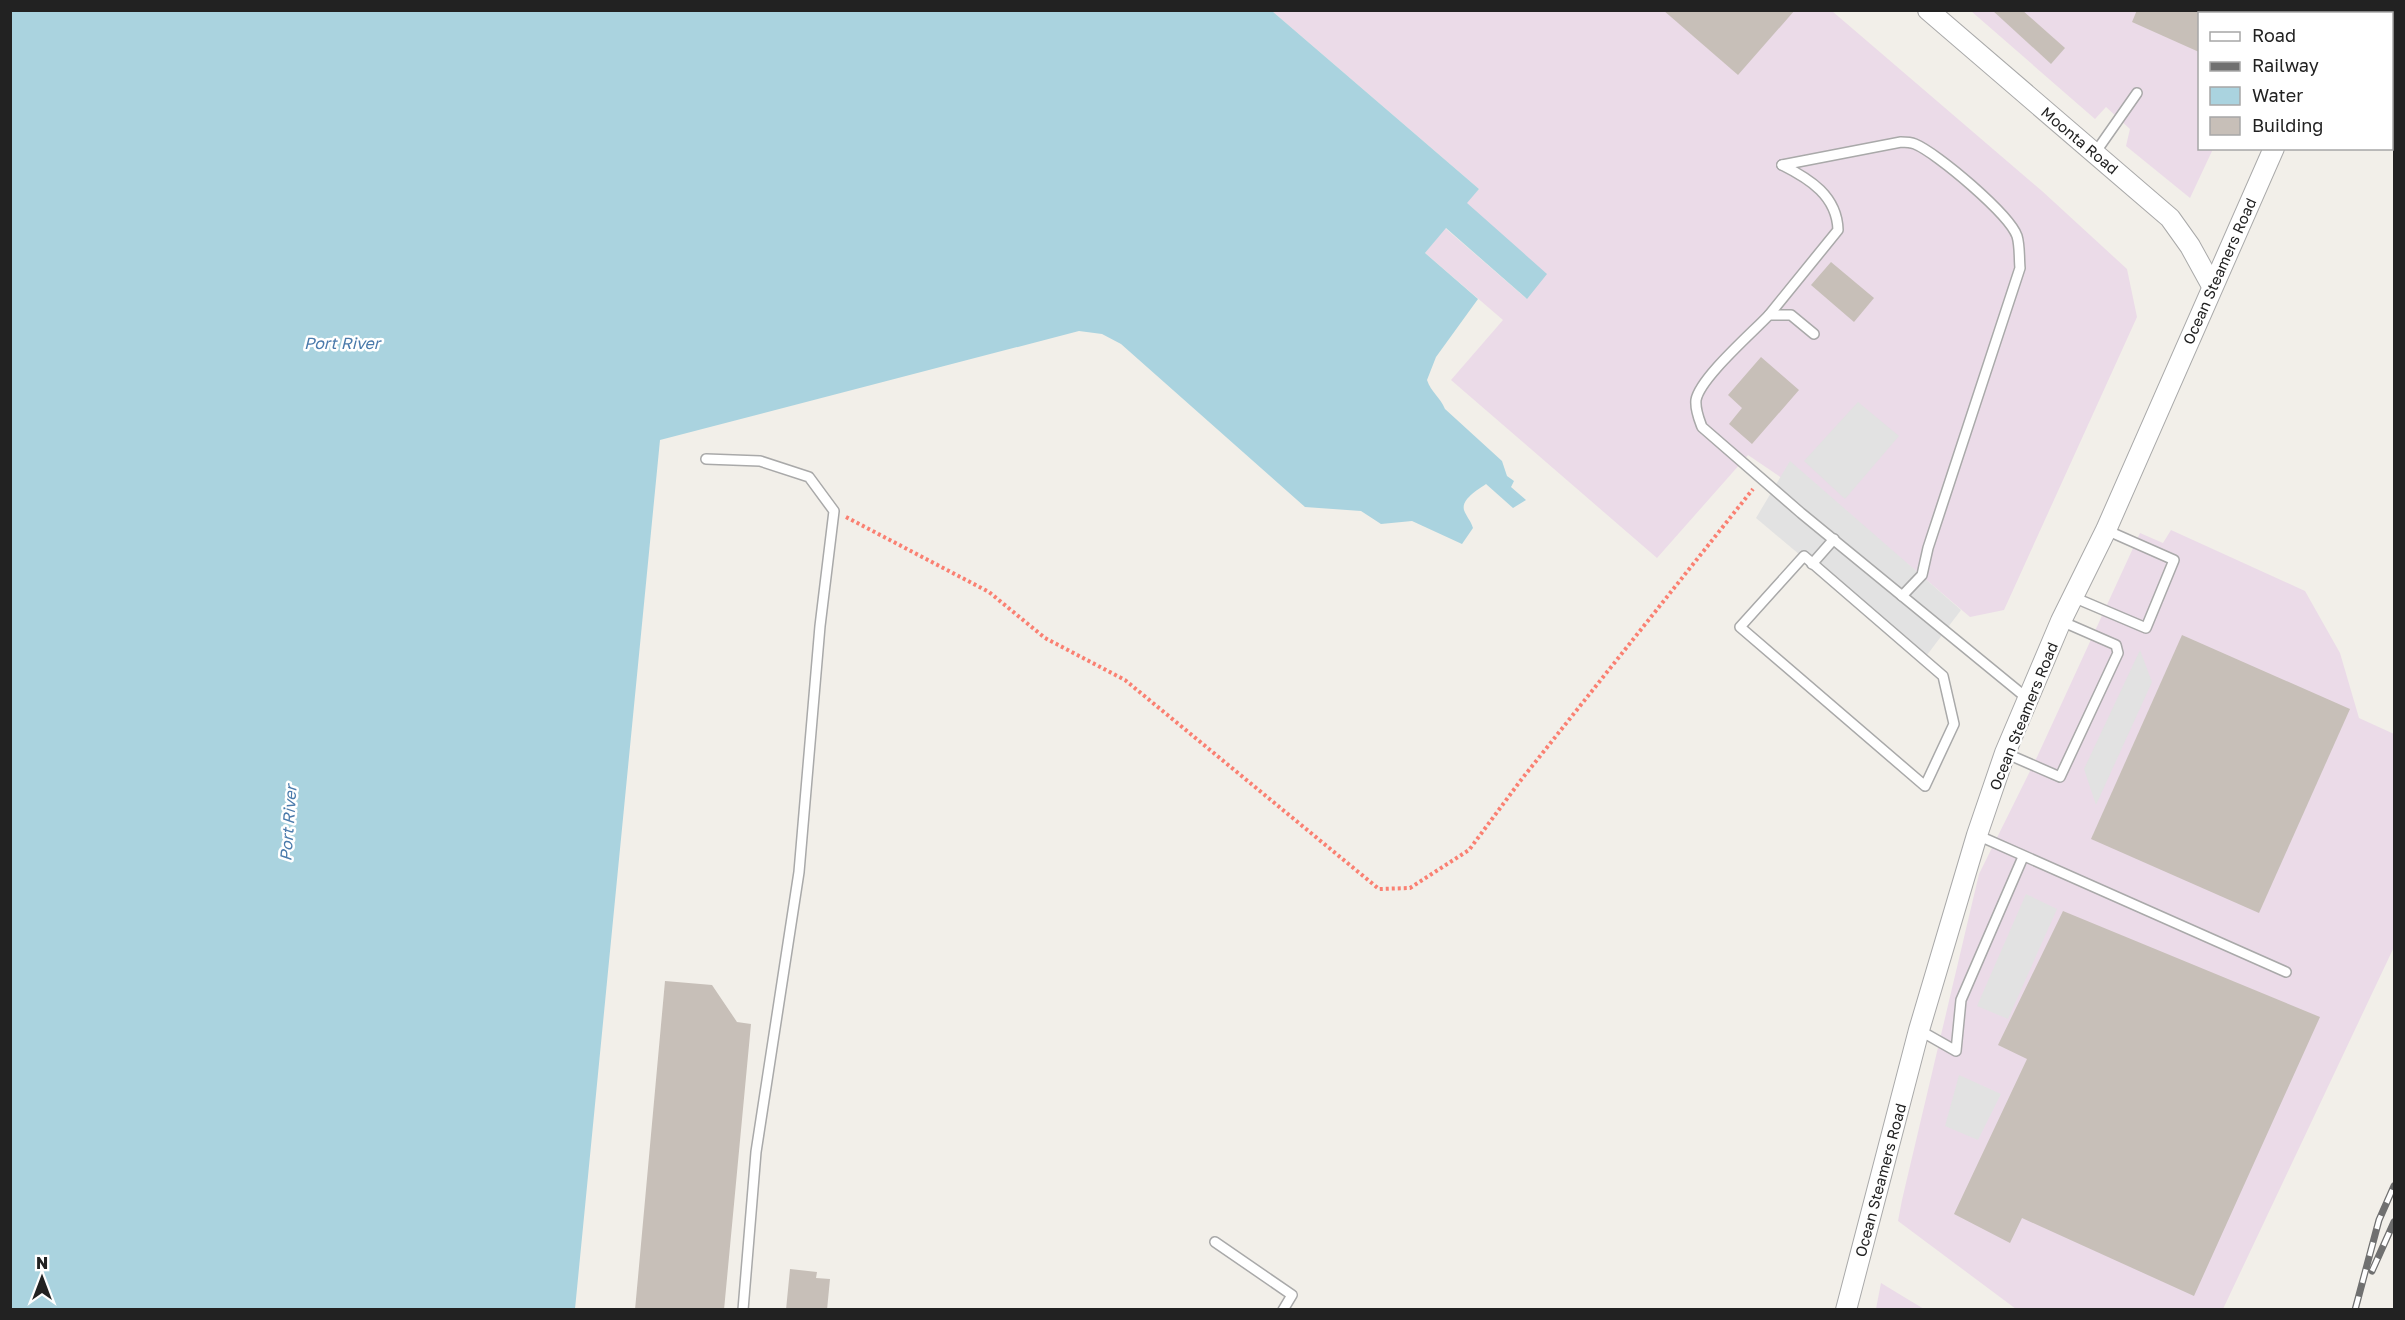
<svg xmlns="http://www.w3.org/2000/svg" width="2405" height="1320" viewBox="0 0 2405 1320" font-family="'Golos Text',sans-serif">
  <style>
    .industrial { fill: #ebdbe8 }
    .parking { fill: #e2e2e2 }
    .water { fill: #aad3df }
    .building { fill: #c7bfb8 }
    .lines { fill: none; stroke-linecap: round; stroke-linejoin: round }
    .lane-casing { stroke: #a9a9a9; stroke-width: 12 }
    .street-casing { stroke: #a9a9a9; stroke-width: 22 }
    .path { stroke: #fa8072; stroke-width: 4; stroke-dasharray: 3 3; stroke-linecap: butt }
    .lane { stroke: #fff; stroke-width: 9 }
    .street { stroke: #fff; stroke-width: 20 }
    .rail-casing { stroke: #707070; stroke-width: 7 }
    .rail { stroke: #fff; stroke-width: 4.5; stroke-dasharray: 14; stroke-linecap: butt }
    .labels { text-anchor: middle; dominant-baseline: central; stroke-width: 5; stroke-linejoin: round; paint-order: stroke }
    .street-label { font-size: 15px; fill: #222; stroke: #fff }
    .water-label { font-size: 16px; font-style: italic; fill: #4a7aab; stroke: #fff }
  </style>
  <rect width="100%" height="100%" fill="#f2efe9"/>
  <g class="industrial">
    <path d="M1272,11H1832L2042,191L2127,269L2137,317L2004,610L1970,617L1909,565L1748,455L1657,558L1451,380L1503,320L1425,253L1445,228L1527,299L1504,237L1466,203L1479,189Z"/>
    <path d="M1971,11H2276L2274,14H2200V148L2213,149L2190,198L2126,146L2130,129L2106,107L2095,119Z"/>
    <path d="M2171,530L2305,591L2340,653L2359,718L2394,734V947L2223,1309H2016L1898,1221L1902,1200L1979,874L2037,757L2140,533L2163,543Z"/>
    <path d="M1881,1283L1904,1297L1924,1309H1876Z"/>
  </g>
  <g class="parking">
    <path d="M1858,402L1899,436L1845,499L1804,461Z"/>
    <path d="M1790,461L1961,610L1924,659L1756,518Z"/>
    <path d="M2140,650L2152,682L2096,805L2084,769Z"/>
    <path d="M2026,894L2057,909L2008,1019L1977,1006Z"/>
    <path d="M1959,1075L2001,1094L1978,1140L1945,1126Z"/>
  </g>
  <path class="water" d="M10,11H1272L1479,189L1467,203L1547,274L1527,299L1446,228L1425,253L1478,299L1436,357L1427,380C1431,392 1440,397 1445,409L1502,461L1507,476L1514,481L1511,487L1526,500L1513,508L1486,484C1479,489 1461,499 1464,510C1466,516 1471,521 1473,528L1462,544L1412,521L1381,524L1361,511L1305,507L1121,344L1102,334L1079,331L660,440L575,1309H11Z"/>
  <g class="building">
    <path d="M1663,10H1795L1738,75Z"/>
    <path d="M1992,10H2022L2065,48L2051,64Z"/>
    <path d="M2137,10H2199V52L2132,22Z"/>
    <path d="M1831,262L1874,298L1854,322L1811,285Z"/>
    <path d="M1761,357L1799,390L1752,444L1729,424L1742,408L1728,395Z"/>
    <path d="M2182,635L2350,709L2259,913L2091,839Z"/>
    <path d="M2063,911L2320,1017L2194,1296L2022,1218L2010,1243L1954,1214L2027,1059L1998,1045Z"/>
    <path d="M665,981L712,985L737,1022L751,1024L724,1310H635Z"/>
    <path d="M790,1269L817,1272L816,1278L830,1279L827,1310H786Z"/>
  </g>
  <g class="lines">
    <defs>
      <g id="lane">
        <path d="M2095,153L2137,93"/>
        <path d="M1782,165L1901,142C1906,142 1910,142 1915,144C1937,153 2009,214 2017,236C2020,246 2019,258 2020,268L1928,548L1922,575L1902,596"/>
        <path d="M1769,315L1838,230C1837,196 1810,179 1782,165"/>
        <path d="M1814,334L1791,315H1769C1752,333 1700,378 1696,400C1695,410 1699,419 1702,427L1801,513L2028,699"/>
        <path d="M706,459L760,461L809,477L834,511L820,626L799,872L756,1152L743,1310"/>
        <path d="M1804,556L1943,676L1954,724L1925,786L1740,627Z"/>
        <path d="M1812,564L1834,539"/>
        <path d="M2073,597L2146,628L2174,560L2106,530"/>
        <path d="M2005,753L2060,777L2118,653L2116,645L2061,621"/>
        <path d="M1977,835L2286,972"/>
        <path d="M1919,1030L1956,1051L1961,1000L2023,857"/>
        <path d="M1215,1242L1292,1295L1283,1310"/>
      </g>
      <g id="street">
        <path d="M1928,10L2170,218L2190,246L2212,286"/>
        <path d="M2334,14L2336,10"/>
        <path d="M1846,1310L1919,1030L1977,835L2005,753L2061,621L2106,530L2274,148"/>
      </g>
    </defs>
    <use href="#lane" class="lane-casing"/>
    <use href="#street" class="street-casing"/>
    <path class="path" d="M846,517L989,592L1045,638L1125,680L1379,889L1410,888L1469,850L1521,780L1753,489"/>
    <use href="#lane" class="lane"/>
    <use href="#street" class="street"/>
    <defs>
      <g id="rail">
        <path d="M2372,1271L2394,1222"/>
        <path d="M2355,1310L2379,1220L2394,1186"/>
      </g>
    </defs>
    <use href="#rail" class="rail-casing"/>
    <use href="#rail" class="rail"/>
  </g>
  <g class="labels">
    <g class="street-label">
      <text transform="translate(2080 140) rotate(40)">Moonta Road</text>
      <text transform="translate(2219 271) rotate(-66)">Ocean Steamers Road</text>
      <text transform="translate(2023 716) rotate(-68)">Ocean Steamers Road</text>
      <text transform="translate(1880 1180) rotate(-75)">Ocean Steamers Road</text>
    </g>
    <g class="water-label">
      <text x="342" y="343">Port River</text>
      <text transform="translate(288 823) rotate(-86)">Port River</text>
    </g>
  </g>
  <rect width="2405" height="1320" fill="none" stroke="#222222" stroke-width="24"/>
  <rect x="2198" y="12" width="195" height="138" fill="#ffffff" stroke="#a7a7a7" stroke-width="1.5"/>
  <rect x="2210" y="32" width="30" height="9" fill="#ffffff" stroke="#a7a7a7" stroke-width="1.5"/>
  <text x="2252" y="42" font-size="18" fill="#222222">Road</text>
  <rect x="2210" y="62" width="30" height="9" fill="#707070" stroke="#a7a7a7" stroke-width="1.5"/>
  <text x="2252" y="72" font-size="18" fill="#222222">Railway</text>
  <rect x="2210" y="87" width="30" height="18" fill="#aad3df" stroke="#a7a7a7" stroke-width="1.5"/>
  <text x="2252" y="102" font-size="18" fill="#222222">Water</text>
  <rect x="2210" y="117" width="30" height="18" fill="#c7bfb8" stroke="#a7a7a7" stroke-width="1.5"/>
  <text x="2252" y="132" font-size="18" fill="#222222">Building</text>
  <g transform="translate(42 1278)" stroke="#ffffff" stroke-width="4.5" paint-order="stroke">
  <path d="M0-4.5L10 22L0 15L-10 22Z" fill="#222222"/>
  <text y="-9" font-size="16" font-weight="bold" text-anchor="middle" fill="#222222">N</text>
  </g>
</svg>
